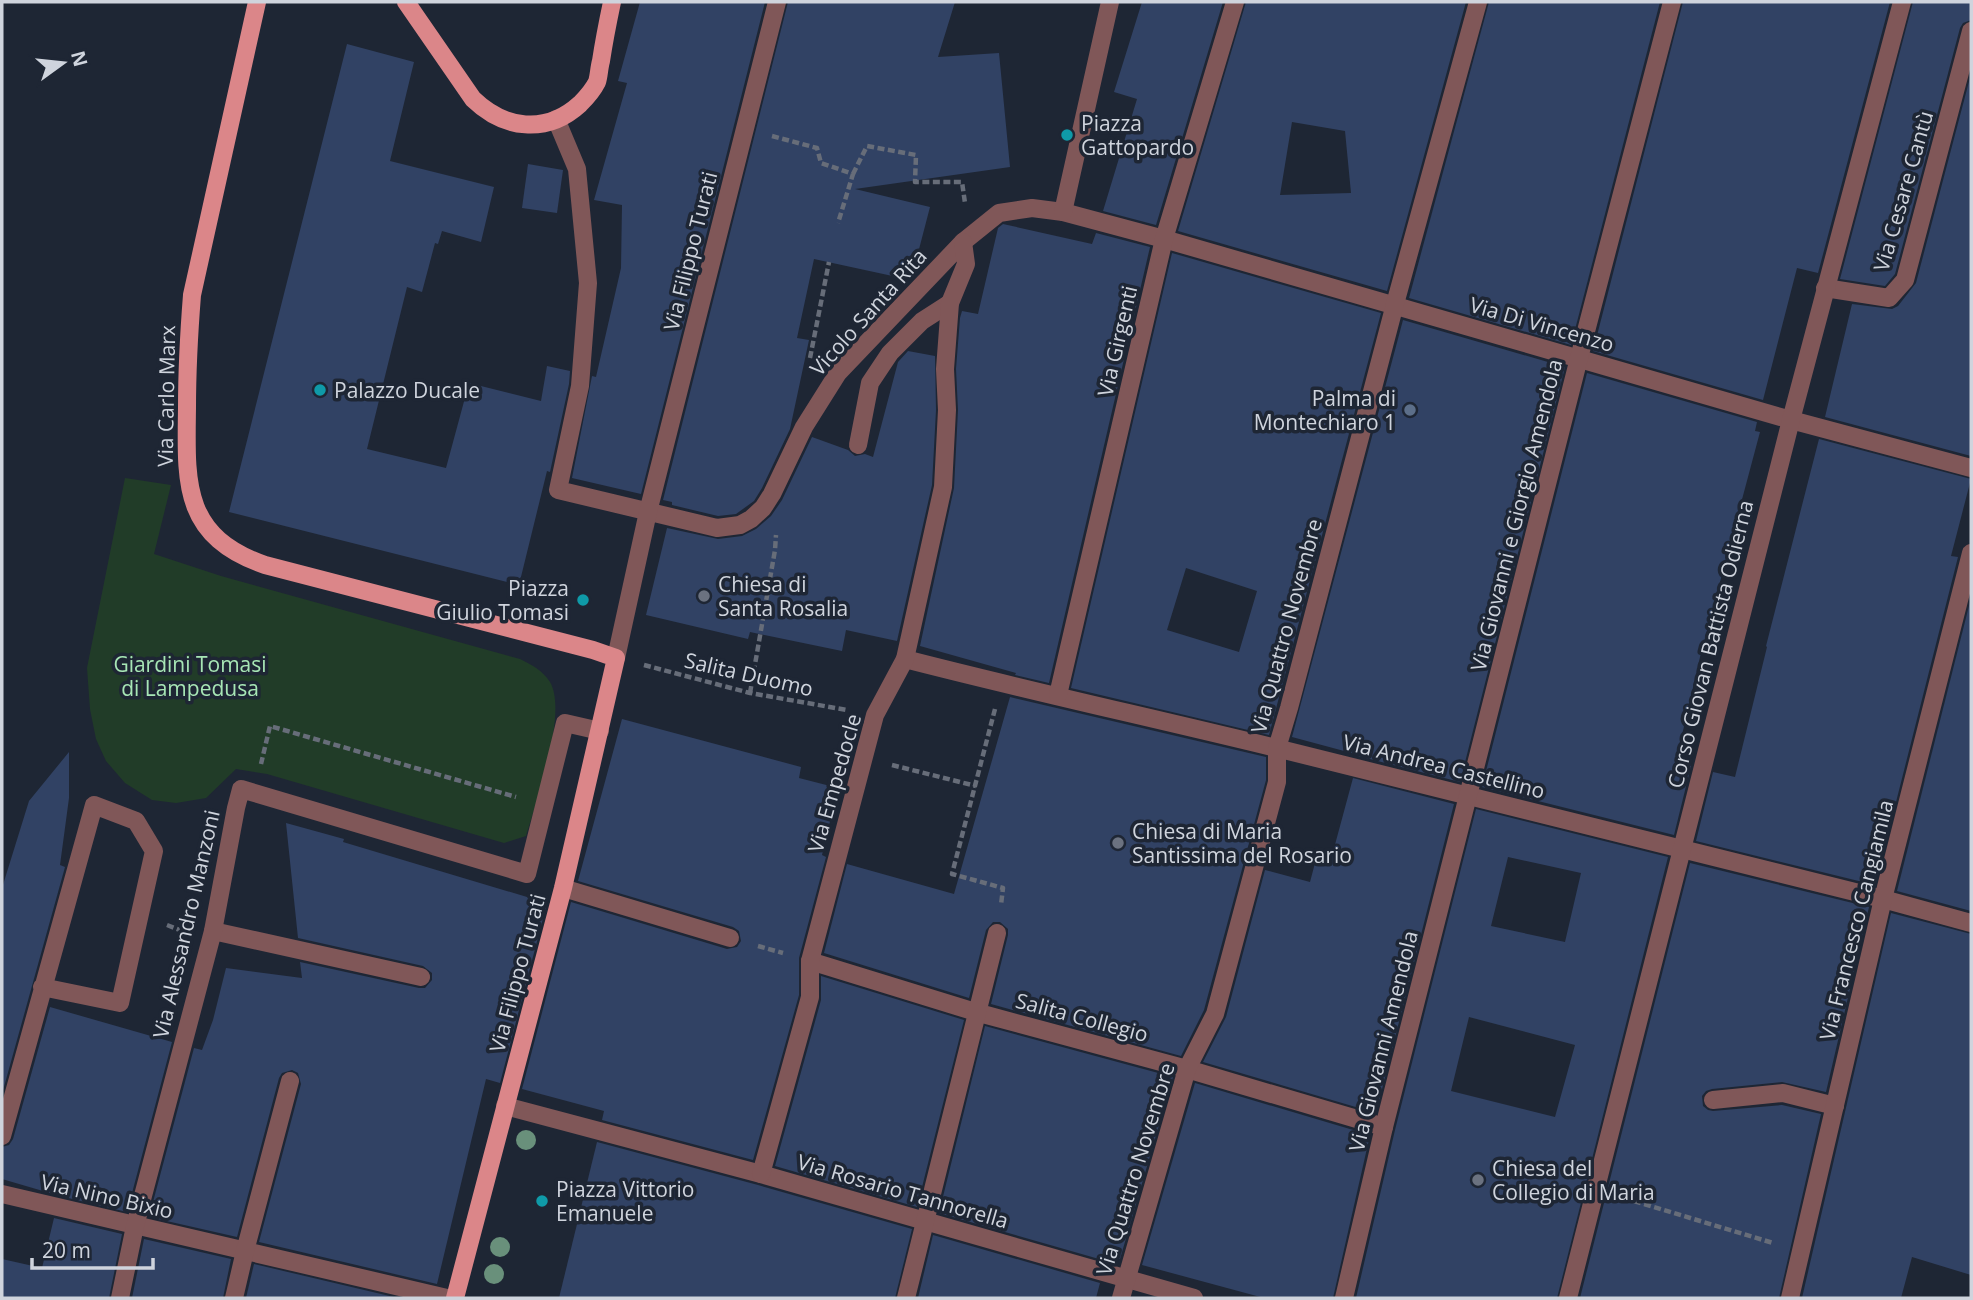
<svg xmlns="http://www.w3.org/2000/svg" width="1973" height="1300" viewBox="0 0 1973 1300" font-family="'Open Sans',sans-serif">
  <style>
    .green { fill: #213c28 }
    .building { fill: #314264; fill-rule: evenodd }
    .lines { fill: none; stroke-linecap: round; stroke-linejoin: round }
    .path { stroke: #676d79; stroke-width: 4.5; stroke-dasharray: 7 3.5; stroke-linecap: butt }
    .minor { stroke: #805758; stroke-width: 18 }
    .major { stroke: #db8689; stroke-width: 18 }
    .tree { fill: #69907b }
    .culture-dot { fill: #0f9aa8; stroke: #1e2634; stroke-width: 2.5 }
    .service-dot { fill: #5c6f8a; stroke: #1e2634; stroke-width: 2.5 }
    .worship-dot { fill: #6b7280; stroke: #1e2634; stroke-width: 2.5 }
    .labels { text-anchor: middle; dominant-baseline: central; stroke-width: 7; stroke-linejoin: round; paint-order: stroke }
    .poi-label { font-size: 21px; fill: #cfd4dd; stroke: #1e2634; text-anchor: start }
    .street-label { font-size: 21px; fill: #cfd4dd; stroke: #1e2634 }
    .park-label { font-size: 21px; fill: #a7e6b5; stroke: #1e2634 }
  </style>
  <rect width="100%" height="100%" fill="#1e2634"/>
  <path class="green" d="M125,478L171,485L154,554L221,576L520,659C532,665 542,670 550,682C568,713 536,802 526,836L504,843L267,774L236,769L206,798L176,803L152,800L125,783L106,761L96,739L90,709L87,668Z"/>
  <g class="building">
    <path d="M640,2H765L641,494L572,478L592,376L596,377L621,268L622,205L594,200L627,83L618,81Z"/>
    <path d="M788,2H955L938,57L999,53L1010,167L855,189L930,207L911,280L814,259L797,338L809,340L790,429L762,488L754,501L736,514L718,516L672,505V502L663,500Z"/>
    <path d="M1142,2H1223L1156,225L1103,211L1137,99L1114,92Z"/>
    <path d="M1246,2H1466L1387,291L1178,231ZM1292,122L1345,131L1351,193L1280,195Z"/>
    <path d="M1489,2H1660L1571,345L1409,298Z"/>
    <path d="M1683,2H1890L1818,273L1797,268L1763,400L1593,351Z"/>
    <path d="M1913,2H1971V20L1963,23L1960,28L1895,274L1885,286L1840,279Z"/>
    <path d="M347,44L414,62L390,161L494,187L481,242L442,231L438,244L435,243L422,292L407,287L367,449L446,468L469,383L541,401L547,366L570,371L569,384L550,472L547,471L519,585L229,512Z"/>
    <path d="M1971,74V456L1825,417L1852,304L1892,309L1898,306L1916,283Z"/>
    <path d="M528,164L563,170L557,213L522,208Z"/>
    <path d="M1003,224L1092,244L1096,233L1150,247L1049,683L1015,675L1016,673L920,646L954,488L958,410L956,369L960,318L962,311L978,314L998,228Z"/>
    <path d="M1172,253L1381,313L1269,735L1071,688ZM1186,568L1257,591L1239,652L1167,630Z"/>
    <path d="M1403,320L1565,367L1460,782L1358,756L1359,755L1292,737Z"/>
    <path d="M908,351L935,356L936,410L932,485L897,641L846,630L842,651L750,632L748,639L646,615L667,528L718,539L742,536L756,529L771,516L782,500L812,437L848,450L855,456L865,454L873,457L898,362Z"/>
    <path d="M1587,373L1757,422L1755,431L1760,432L1700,657L1676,761L1691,766L1674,835L1482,787Z"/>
    <path d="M1819,439L1971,479L1951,556L1958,557L1875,885L1696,841L1713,772L1735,777L1767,647L1766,646Z"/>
    <path d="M1971,598V911L1897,891Z"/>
    <path d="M1010,697L1266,757V780L1204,1010L1181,1056L991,1004L1008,935V929L1000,922H993L986,930L969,998L824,953L847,864L954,894Z"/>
    <path d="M622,719L801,767L799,778L838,788L822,855L826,857L799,958V995L753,1160L602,1120L604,1111L522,1089L571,902L727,949L737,947L741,941L739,931L733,927L578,881Z"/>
    <path d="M69,752V798L60,865L65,867L2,1094V888L29,801Z"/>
    <path d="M1353,778L1454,804L1376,1113L1203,1062L1226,1017L1265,870L1310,882L1319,848L1333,852Z"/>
    <path d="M1476,809L1668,857L1557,1298H1356L1395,1130ZM1508,857L1581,873L1565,942L1491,926ZM1469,1017L1575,1045L1555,1117L1451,1091Z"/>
    <path d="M286,823L344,839L343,842L547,903L500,1083L486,1079L437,1284L259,1242L301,1084L298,1073L292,1070L282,1073L279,1078L237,1237L149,1217L194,1048L202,1050L213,1020L226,968L302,978L300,962L419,988H425L432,980V973L423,966L298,938Z"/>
    <path d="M1690,863L1869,907L1826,1092L1782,1082L1712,1089L1706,1091L1702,1096L1703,1106L1708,1110L1713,1111L1782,1105L1821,1114L1779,1298H1580Z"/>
    <path d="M1891,913L1971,934V1275L1912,1257L1901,1298H1802Z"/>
    <path d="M821,976L964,1020L917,1207L775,1166L821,1000Z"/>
    <path d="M50,1007L172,1042L127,1212L60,1196L2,1179V1147L9,1145L13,1139Z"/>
    <path d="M985,1026L1173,1077L1120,1259L1107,1255L1106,1261L939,1213Z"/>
    <path d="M1195,1083L1370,1135L1333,1298H1264L1142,1265Z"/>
    <path d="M597,1142L758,1185L912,1229L895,1298H559Z"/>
    <path d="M54,1218L122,1234L109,1298H2V1259L42,1268Z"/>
    <path d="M933,1235L1100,1283L1096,1298H918Z"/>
    <path d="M144,1239L231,1259L223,1298H132Z"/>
    <path d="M254,1264L398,1298H246Z"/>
  </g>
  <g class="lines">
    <g class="path">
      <path d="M772,136L817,148L821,163L853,174L838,223"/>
      <path d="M853,174L867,146L916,155L915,182H962L965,203"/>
      <path d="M810,358L829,262"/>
      <path d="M644,665L750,693L847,710"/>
      <path d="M750,693L775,550L776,535"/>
      <path d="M995,709L952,874L1003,888L1001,905"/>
      <path d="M261,764L270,726L516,797"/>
      <path d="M892,765L976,786"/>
      <path d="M167,925L185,932"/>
      <path d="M758,946L783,953"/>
      <path d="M1624,1198L1773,1243"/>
    </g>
    <g class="minor">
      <path d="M556,119L577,169L588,283L580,386L558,490L717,528L740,525L751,519L763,508L772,494L804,427L838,373L963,242L999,213L1032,208L1063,212L1164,239L1791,420L1971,468"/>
      <path d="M1063,212L1110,2"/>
      <path d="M1825,288L1889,298L1905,280L1971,31"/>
      <path d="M858,445L870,383L890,353L922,321L950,303"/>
      <path d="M616,658L648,512L777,2"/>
      <path d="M905,659C1029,691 1153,718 1276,748C1479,797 1681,850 1883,899L1971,923"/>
      <path d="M1058,695L1164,239L1235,2"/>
      <path d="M563,888L730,938"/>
      <path d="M213,931L421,977"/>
      <path d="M810,961L979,1013L1187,1069L1384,1127"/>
      <path d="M1713,1100L1783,1093L1835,1106"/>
      <path d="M505,1106L761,1174L1194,1298"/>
      <path d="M2,1136L94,805L136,821L154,851L120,1003L42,987"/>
      <path d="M761,1174L810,997V961L875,715L905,659L943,487L947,410L945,369L950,303L966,264L963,242"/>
      <path d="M2,1194L447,1298"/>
      <path d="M120,1298L135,1226L213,931L236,808L241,789L527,874L565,723L600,731"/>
      <path d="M234,1298L245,1251L290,1081"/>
      <path d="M906,1298L997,933"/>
      <path d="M1121,1298L1187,1069L1215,1014L1277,782V748L1289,708L1395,304L1478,2"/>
      <path d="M1344,1298L1384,1127L1579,358L1672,2"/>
      <path d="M1568,1298L1791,420L1902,2"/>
      <path d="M1790,1298L1883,899L1971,553"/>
    </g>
    <g class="major">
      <path d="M257,2L192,295C189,333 187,370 187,408C186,483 182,536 265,565L593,650L616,658L563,888L455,1298"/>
      <path d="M406,2L473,99C504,129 546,135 580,104C586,98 593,90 597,82C599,76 599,68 601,61C604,41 608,21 612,2"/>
    </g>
  </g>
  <g class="tree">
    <circle cx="526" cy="1140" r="10"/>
    <circle cx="500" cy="1247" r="10"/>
    <circle cx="494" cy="1274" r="10"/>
  </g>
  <g class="culture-dot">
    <circle cx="1067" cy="135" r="7"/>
    <circle cx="320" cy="390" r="7"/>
    <circle cx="583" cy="600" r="7"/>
    <circle cx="542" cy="1201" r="7"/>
  </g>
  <circle class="service-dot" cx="1410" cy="410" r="7"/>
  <g class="worship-dot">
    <circle cx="704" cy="596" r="7"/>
    <circle cx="1118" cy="843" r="7"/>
    <circle cx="1478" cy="1180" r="7"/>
  </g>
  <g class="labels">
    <g class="poi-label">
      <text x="1081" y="123">Piazza<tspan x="1081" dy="24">Gattopardo</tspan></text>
      <text x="334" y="390">Palazzo Ducale</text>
      <text x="1396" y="398" text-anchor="end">Palma di<tspan x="1396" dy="24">Montechiaro 1</tspan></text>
      <text x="718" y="584">Chiesa di<tspan x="718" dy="24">Santa Rosalia</tspan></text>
      <text x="569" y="588" text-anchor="end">Piazza<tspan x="569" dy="24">Giulio Tomasi</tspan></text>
      <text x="1132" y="831">Chiesa di Maria<tspan x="1132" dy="24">Santissima del Rosario</tspan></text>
      <text x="1492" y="1168">Chiesa del<tspan x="1492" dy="24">Collegio di Maria</tspan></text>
      <text x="556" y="1189">Piazza Vittorio<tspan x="556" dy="24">Emanuele</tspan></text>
    </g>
    <g class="street-label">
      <text transform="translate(1903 191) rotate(-74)">Via Cesare Cantù</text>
      <text transform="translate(690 251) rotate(-76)">Via Filippo Turati</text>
      <text transform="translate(868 312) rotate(-48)">Vicolo Santa Rita</text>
      <text transform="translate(1542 324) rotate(16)">Via Di Vincenzo</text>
      <text transform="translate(1117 341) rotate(-77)">Via Girgenti</text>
      <text transform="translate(166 396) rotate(-89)">Via Carlo Marx</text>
      <text transform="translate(1516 515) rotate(-76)">Via Giovanni e Giorgio Amendola</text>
      <text transform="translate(1286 626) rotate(-75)">Via Quattro Novembre</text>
      <text transform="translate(1710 644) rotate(-76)">Corso Giovan Battista Odierna</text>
      <text transform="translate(749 674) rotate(13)">Salita Duomo</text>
      <text transform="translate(1444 766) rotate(14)">Via Andrea Castellino</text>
      <text transform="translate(834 783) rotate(-74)">Via Empedocle</text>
      <text transform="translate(1856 920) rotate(-76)">Via Francesco Cangiamila</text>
      <text transform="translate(186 924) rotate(-77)">Via Alessandro Manzoni</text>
      <text transform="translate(517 973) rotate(-75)">Via Filippo Turati</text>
      <text transform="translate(1082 1017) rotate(15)">Salita Collegio</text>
      <text transform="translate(1383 1041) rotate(-76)">Via Giovanni Amendola</text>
      <text transform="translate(1135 1169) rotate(-73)">Via Quattro Novembre</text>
      <text transform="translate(903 1191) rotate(16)">Via Rosario Tannorella</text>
      <text transform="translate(107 1196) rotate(13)">Via Nino Bixio</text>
    </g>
    <g class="park-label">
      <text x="190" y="664">Giardini Tomasi<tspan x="190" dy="24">di Lampedusa</tspan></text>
    </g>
  </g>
  <rect width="1973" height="1300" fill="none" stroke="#cfd4dd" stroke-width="7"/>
  <g transform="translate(63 63) rotate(75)" stroke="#1e2634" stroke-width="5" paint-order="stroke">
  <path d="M0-5L12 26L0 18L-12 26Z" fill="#cfd4dd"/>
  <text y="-10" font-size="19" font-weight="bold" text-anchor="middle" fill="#cfd4dd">N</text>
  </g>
  <path d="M32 1258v10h121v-10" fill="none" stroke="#cfd4dd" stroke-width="3.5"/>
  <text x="42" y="1258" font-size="21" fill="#cfd4dd" stroke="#1e2634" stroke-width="5" paint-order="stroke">20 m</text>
</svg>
